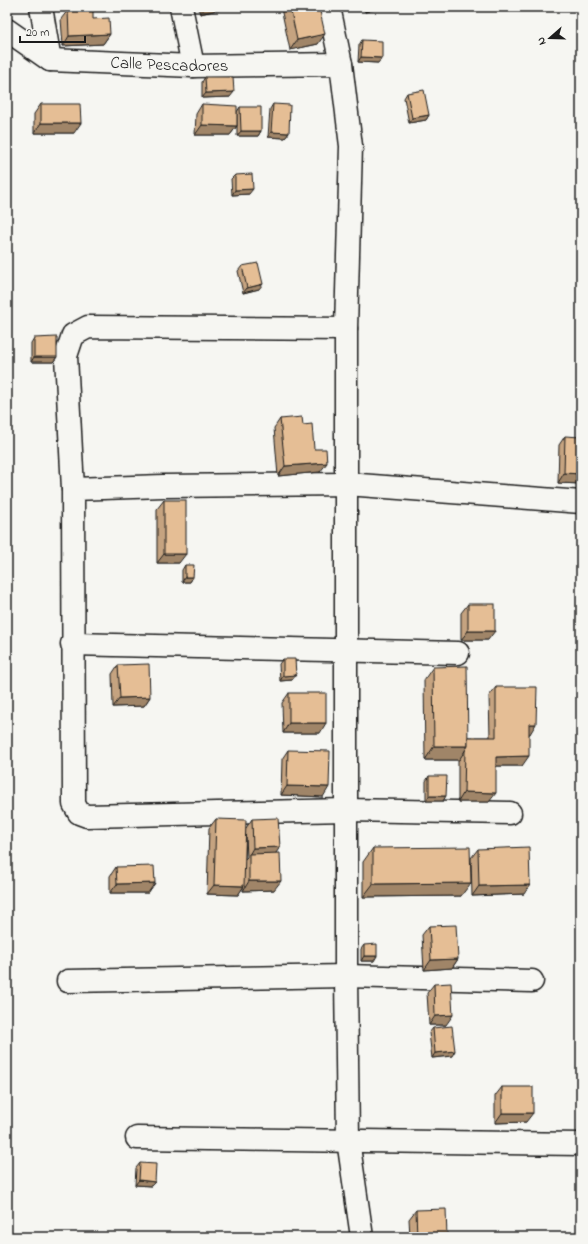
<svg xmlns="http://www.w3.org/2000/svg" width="588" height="1244" viewBox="0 0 588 1244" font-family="'Indie Flower',sans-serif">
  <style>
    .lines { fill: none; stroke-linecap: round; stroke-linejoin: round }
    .minor-casing { stroke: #1c1c1c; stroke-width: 25 }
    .minor { stroke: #f6f6f2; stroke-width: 22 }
    .wall { fill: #c5a380; stroke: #1c1c1c; fill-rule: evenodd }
    .shaded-wall { fill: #a08568; stroke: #1c1c1c }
    .building { fill: #e5be95; stroke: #1c1c1c }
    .labels { text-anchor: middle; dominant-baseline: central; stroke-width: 3; stroke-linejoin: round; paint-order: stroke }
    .street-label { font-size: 17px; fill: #1c1c1c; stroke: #f6f6f2 }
  </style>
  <rect width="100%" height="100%" fill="#f6f6f2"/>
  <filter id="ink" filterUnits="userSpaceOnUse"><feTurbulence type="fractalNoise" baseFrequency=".025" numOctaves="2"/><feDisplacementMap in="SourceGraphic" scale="8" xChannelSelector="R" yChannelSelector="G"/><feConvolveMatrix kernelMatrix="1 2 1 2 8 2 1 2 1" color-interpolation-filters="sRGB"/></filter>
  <g filter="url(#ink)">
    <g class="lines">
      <defs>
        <g id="minor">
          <path d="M41,7L50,60"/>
          <path d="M181,7L193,66"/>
          <path d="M329,7L341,64L351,146L346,329V976L348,1140L362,1237"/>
          <path id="s1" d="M7,30L50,60L193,66L341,64"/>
          <path d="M73,489L66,356L73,335L88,327L346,329"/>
          <path d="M72,644L458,653"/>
          <path d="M510,813L346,810L87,816L79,813L74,804L73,489L163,486L347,484L581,502"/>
          <path d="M68,981L346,976L532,981"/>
          <path d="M137,1138L581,1144"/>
        </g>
      </defs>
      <use href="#minor" class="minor-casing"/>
      <use href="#minor" class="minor"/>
    </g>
    <g class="wall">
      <path d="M198,7H231L200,14Z"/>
      <path d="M282,7H319L318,44L290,50L281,8Z"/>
      <path d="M364,7H383L365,12Z"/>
      <path d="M68,10L93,19L110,34L103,44L63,46L61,19Z"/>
      <path d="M362,40L378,63L358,62L359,45Z"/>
      <path d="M205,77L230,97L202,98V82Z"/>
      <path d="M407,93L429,115L426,120L409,123L404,98Z"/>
      <path d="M41,104L74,133H34V114Z"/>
      <path d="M202,104L237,126L230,135H195L196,114Z"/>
      <path d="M273,104L289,133L285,138L268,137L270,109Z"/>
      <path d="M240,107L261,131L258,136H237V112Z"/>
      <path d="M235,175L249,194L232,195L231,179Z"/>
      <path d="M242,266L259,289L243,293L238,271Z"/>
      <path d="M34,338L57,357L53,362H31V343Z"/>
      <path d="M280,419L303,425L314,449L320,472L278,476L274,428Z"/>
      <path d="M565,436L581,484L558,483L559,445Z"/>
      <path d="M164,500L179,563H157V509Z"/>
      <path d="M185,565L193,577L190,582H182V570Z"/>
      <path d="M468,604L488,640H461V613Z"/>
      <path d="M283,659L292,680L280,681L279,664Z"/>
      <path d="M118,665L150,697L144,706L113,707L112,674Z"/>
      <path d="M433,667L468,737H490L489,696L496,687L530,734H529L522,766H496L489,802H458V760H425L424,680Z"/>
      <path d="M289,693L320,733H283L282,703Z"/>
      <path d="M288,750L323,797L281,795L282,759Z"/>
      <path d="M429,776L443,801H426V781Z"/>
      <path d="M216,819L246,828L252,819L276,853L274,890L243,891V887L238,895L207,894L209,828ZM246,837L247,857L245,859Z"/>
      <path d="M373,848L461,896L363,897V862Z"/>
      <path d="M478,849L524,894L472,896L471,858Z"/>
      <path d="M116,867L155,883L148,893H110V876Z"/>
      <path d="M429,926L458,959L452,968L424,970L422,935Z"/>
      <path d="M364,945L374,961H361V949Z"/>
      <path d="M434,984L446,1025H429L427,993Z"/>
      <path d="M433,1028L452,1056L432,1058L429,1033Z"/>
      <path d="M502,1087L526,1122L495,1123V1096Z"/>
      <path d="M140,1163L155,1182L151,1186L135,1185L136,1168Z"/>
      <path d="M416,1210L447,1237H410L409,1219Z"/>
    </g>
    <g class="shaded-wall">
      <path d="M204,7H231L200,14Z"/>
      <path d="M368,7H383L365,12Z"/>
      <path d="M110,34L103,44L63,46L69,36Z"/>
      <path d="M325,34L318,44L290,50L297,40Z"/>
      <path d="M361,57L382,58L378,63L358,62Z"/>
      <path d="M234,92L230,97L202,98L206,93Z"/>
      <path d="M429,115L426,120L409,123L412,118Z"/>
      <path d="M41,123H81L74,133H34Z"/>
      <path d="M202,125L237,126L230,135H195Z"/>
      <path d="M241,131H261L258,136H237Z"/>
      <path d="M271,132L289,133L285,138L268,137Z"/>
      <path d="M253,189L249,194L232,195L235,190Z"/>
      <path d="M263,284L259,289L243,293L247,288Z"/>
      <path d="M34,357H57L53,362H31Z"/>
      <path d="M327,463L320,472L278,476L285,466Z"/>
      <path d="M564,473L581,474V484L558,483Z"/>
      <path d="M164,554H186L179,563H157Z"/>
      <path d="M185,577H193L190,582H182Z"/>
      <path d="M468,631H495L488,640H461Z"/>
      <path d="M296,675L292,680L280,681L283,676Z"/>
      <path d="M150,697L144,706L113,707L120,698Z"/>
      <path d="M289,723H326L320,733H283Z"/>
      <path d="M529,724H536L530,734H522Z"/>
      <path d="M434,746H468L459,760H425Z"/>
      <path d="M529,756L522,766H490L496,757Z"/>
      <path d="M287,786L329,787L323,797L281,795Z"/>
      <path d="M464,792L496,793L489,802H458Z"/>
      <path d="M429,796H446L443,801H426Z"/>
      <path d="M280,847L274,856L249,855L253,848Z"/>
      <path d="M249,881H281L274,890L243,891Z"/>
      <path d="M155,883L148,893H110L117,884Z"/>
      <path d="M471,883L461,896L363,897L373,884Z"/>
      <path d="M214,885L244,886L238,895L207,894Z"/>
      <path d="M530,885L524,894L472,896L479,886Z"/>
      <path d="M364,956H377L374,961H361Z"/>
      <path d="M458,959L452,968L424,970L431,960Z"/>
      <path d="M453,1015L446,1025H429L435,1016Z"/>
      <path d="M455,1051L452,1056L432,1058L435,1053Z"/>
      <path d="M502,1113H533L526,1122L495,1123Z"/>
      <path d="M139,1180L155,1182L151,1186L135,1185Z"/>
    </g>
    <g class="building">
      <path d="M290,7H319L325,34L297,40Z"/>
      <path d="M93,9V19L109,18L110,34L69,36L68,10Z"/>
      <path d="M362,40L382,41V58L361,57Z"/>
      <path d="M205,77H233L234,92L206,93Z"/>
      <path d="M424,90L429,115L412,118L407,93Z"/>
      <path d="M41,104H80L81,123H41Z"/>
      <path d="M202,104L237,106V126L202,125Z"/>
      <path d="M273,104L290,105L289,133L271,132Z"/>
      <path d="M240,107H261V131H241Z"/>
      <path d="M252,174L253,189L235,190V175Z"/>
      <path d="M258,263L263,284L247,288L242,266Z"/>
      <path d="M57,337V357H34V338Z"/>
      <path d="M302,417L303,425L312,424L314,449H326L327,463L285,466L280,419Z"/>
      <path d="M565,436L581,437V474L564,473Z"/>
      <rect x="164" y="500" width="22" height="54"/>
      <path d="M185,565H194L193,577H185Z"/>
      <rect x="468" y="604" width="27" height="27"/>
      <path d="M283,659H295L296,675L283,676Z"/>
      <path d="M149,664L150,697L120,698L118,665Z"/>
      <path d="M467,666L468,746H434L433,667Z"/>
      <path d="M496,687H537L536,724H529V756L496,757V793L464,792L465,751L468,746V737H496Z"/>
      <rect x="289" y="693" width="37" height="30"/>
      <path d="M288,750L330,751L329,787L287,786Z"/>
      <path d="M429,776H447L446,796H429Z"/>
      <path d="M278,818L280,847L253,848L252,819Z"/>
      <path d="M216,819L246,820L244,886L214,885Z"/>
      <path d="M470,847L471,883L373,884V848Z"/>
      <path d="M529,847L530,885L479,886L478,849Z"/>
      <path d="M280,853L281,881H249V854Z"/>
      <path d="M154,866L155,883L117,884L116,867Z"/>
      <path d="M456,925L458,959L431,960L429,926Z"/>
      <path d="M377,944V956H364V945Z"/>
      <path d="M451,983L453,1015L435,1016L434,984Z"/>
      <path d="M452,1026L455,1051L435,1053L433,1028Z"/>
      <rect x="502" y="1087" width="31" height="26"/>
      <path d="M140,1163L156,1164L155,1182L139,1180Z"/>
      <path d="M446,1209L447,1237H417L416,1210Z"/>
    </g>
  </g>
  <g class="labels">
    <g class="street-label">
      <text stroke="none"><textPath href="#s1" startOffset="172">Calle Pescadores</textPath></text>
    </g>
  </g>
  <rect width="588" height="1244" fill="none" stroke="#f6f6f2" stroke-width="24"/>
  <rect x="12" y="12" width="564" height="1220" fill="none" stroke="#1c1c1c" stroke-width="1.5" filter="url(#ink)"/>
  <g transform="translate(550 38) rotate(250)" stroke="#f6f6f2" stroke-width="3" paint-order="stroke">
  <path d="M0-3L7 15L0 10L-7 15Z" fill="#1c1c1c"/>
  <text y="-6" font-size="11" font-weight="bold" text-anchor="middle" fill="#1c1c1c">N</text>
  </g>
  <path d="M20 36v6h65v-6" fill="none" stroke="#1c1c1c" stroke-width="2"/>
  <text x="26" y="36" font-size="12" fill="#1c1c1c" stroke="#f6f6f2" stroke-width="3" paint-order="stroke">20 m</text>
</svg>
